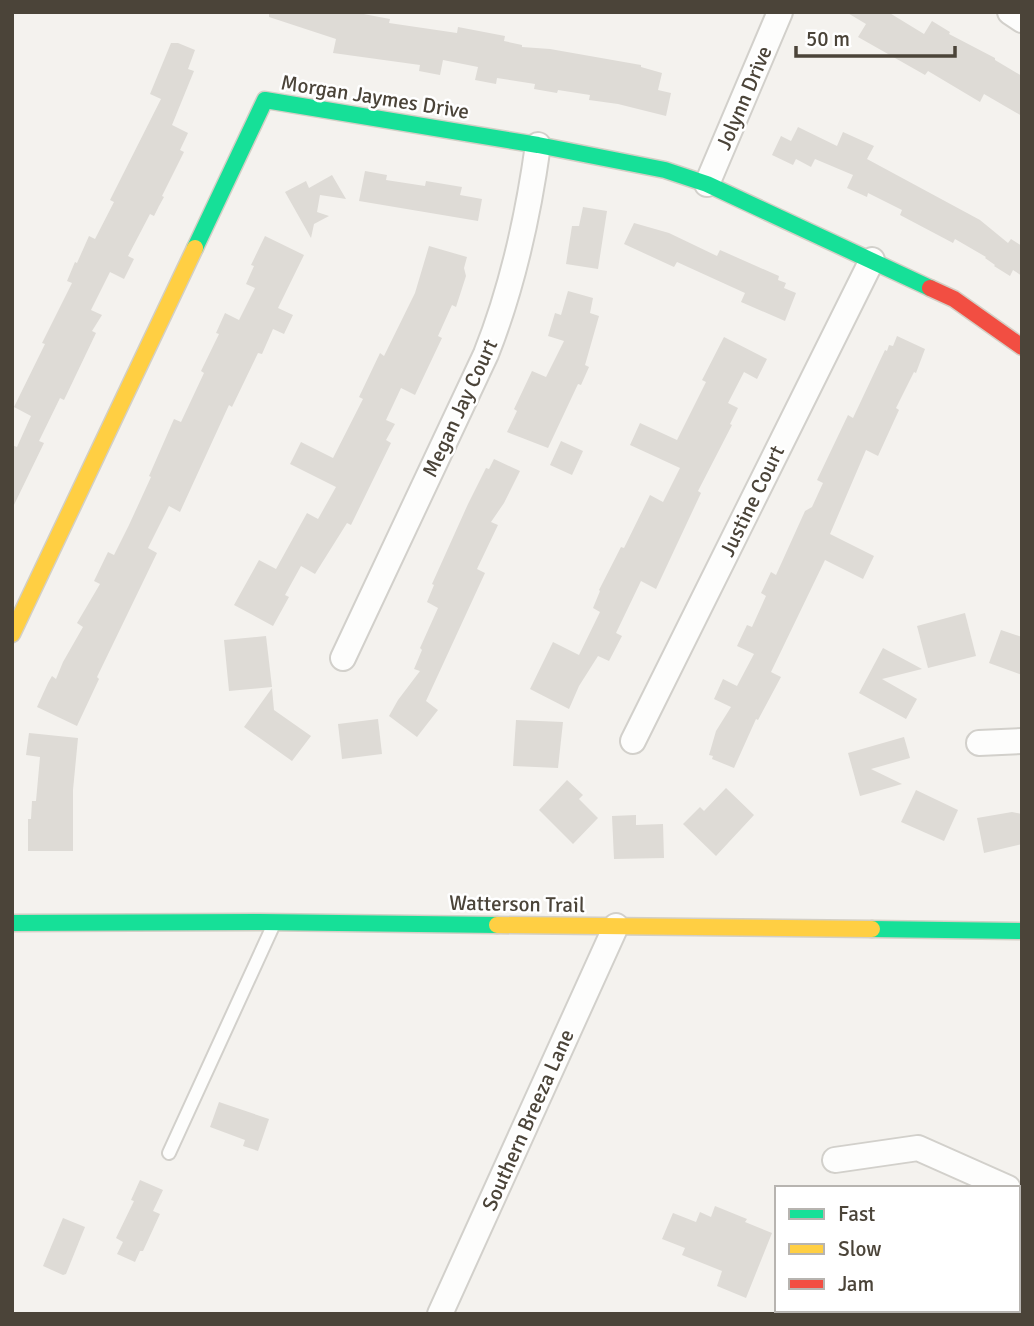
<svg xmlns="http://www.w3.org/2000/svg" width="1034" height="1326" viewBox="0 0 1034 1326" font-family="Signika,sans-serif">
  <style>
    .building { fill: #dedbd6 }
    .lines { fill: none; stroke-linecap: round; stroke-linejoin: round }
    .lane-casing { stroke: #d2d0cb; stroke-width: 16 }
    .street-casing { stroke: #d2d0cb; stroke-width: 28 }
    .fast-casing { stroke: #d3cfc5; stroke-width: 19 }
    .slow-casing { stroke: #d3cfc5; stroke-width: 19 }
    .jam-casing { stroke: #d3cfc5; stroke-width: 19 }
    .lane { stroke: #fdfdfc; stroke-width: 12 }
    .street { stroke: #fdfdfc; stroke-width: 24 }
    .fast { stroke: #16e098; stroke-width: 16 }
    .slow { stroke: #ffcf43; stroke-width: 16 }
    .jam { stroke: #f24e42; stroke-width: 16 }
    .labels { text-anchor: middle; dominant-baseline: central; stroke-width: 5; stroke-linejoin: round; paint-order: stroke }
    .street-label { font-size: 21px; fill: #4b4439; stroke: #fff }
  </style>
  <rect width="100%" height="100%" fill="#f4f2ee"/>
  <g class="building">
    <path d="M269,12H353L390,19L389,23L457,33L458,27L505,36L504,41L522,45V47L550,49L641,65V67L662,73L658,90L671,93L666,116L618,104L589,100L590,95L558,90L557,93L534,89L535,84L497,78L496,84L475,80L478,67L443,60L440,75L419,71L420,65L333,53L336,39L269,17Z"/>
    <path d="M846,12H888L924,34L932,21L950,32L949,34L995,58V60L1022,76V116L984,94L980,102L928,71L925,75L858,37L866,24Z"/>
    <path d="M171,43H178L195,50L188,69L194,71L172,125L188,133L180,150L184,152L162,196L164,197L159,206L154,216L150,214L128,256L134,259L124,279L110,272L91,310L102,315L92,331L96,333L64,400L60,398L39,441L44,443L12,509V445L17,447L31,416L14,407L45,344L42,343L72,283L67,281L75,262L77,263L89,236L95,239L114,202L110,200L161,99L150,94Z"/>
    <path d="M798,127L837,146L843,132L874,146L867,159L980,220L1008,243L1011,239L1022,246V276L1013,270L1010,276L994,266L995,265L985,258L986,257L955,239L953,243L900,215L902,210L868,193L867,197L847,188L853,175L815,159L811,167L796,159L793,165L772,155L781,136L791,141Z"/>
    <path d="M365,171L387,175L386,180L425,186L426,181L462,187L460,195L482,199L478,221L359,201Z"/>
    <path d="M332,175L346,199L320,195L317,212L329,216L314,224L311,238L285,192L306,181L309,188Z"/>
    <path d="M583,207L607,211L598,269L566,264L572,226H579Z"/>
    <path d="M634,223L669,233L717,256L720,250L779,276L778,280L786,283L784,288L796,293L785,321L741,302L745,293L677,262L674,267L624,244Z"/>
    <path d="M265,236L304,255L278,308L293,315L284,334L273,329L262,354L258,353L232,407L229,405L180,512L169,506L148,548L157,553L97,677L99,679L77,726L37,707L48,683L52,676L56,679L63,662L83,627L77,623L100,584L94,581L108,552L114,555L129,525L151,477L149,476L174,419L181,422L204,373L201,371L219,334L216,333L225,313L239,320L255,288L246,284L254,266L251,265Z"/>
    <path d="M429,246L467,257L464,268L466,276L456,307L452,305L438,336L442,338L415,395L401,388L386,420L395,424L386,440L391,443L351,525L347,523L315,574L301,566L285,595L289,597L273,626L234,605L259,560L276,569L307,513L318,519L336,487L290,464L301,442L333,458L363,399L359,397L380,353L384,356L415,293Z"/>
    <path d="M568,291L593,298L590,313L599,316L585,365L589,367L581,385L578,384L548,448L507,432L517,411L514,409L532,371L546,377L564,341L548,336L555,313L561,315Z"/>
    <path d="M897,336L925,349L916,373L914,372L896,408L899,410L878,456L866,450L830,534L874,556L863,579L825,560L771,672L781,677L758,720L756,719L734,768L712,759L713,756L709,755L716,731L731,707L714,699L723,679L737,686L754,654L737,646L747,625L752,627L766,596L761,593L771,572L776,575L805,511L812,507L823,483L817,480L848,415L853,418L885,350L887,351L889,345L893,346Z"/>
    <path d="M724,337L767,359L757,379L744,372L728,403L738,408L730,424L732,425L698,491L701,493L656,589L641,581L616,633L622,636L609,661L598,656L579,686L569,709L530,689L553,642L579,655L600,612L593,608L600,591L599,590L621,547L624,548L650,495L663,502L680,468L630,445L640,423L677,440L706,382L702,380Z"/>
    <path d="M561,441L583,451L572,475L550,465Z"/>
    <path d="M494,459L520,471L504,503L491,522L498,525L477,569L485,573L426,701L438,710L417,737L389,716L398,700L420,671L414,669L422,650L420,648L438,608L427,602L434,585L432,584L468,504L486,468L489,469Z"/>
    <path d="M965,613L976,656L928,668L917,626Z"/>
    <path d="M1001,630L1022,637V675L989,663Z"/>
    <path d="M266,636L272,687L229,691L224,640Z"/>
    <path d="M883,648L922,669L882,679L917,699L906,719L859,693Z"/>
    <path d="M272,688L274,710L311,736L292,761L244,727Z"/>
    <path d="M378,719L382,754L342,759L338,724Z"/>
    <path d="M516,720L563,722L558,768L513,766Z"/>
    <path d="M29,733L78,738L73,790V851H28V819H31L32,801H36L40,757L26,755Z"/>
    <path d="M904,737L910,758L871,769L902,784L860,796L848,753Z"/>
    <path d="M567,780L583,795L579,799L598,818L573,844L539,810Z"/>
    <path d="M726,788L754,815L716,856L683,824L700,807L704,811Z"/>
    <path d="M916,790L958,810L944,841L901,822Z"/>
    <path d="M1012,812L1022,814V844L984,853L977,818Z"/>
    <path d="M636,815V825L663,824L664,858L614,859L612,816Z"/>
    <path d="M219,1102L269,1119L258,1151L243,1146L245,1140L210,1127Z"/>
    <path d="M140,1180L163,1190L153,1211L160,1214L143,1251H140L135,1262L117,1254L123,1242L116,1238L134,1201L131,1200Z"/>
    <path d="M715,1206L747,1219L745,1222L772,1233L746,1298L717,1286L722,1271L682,1255L685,1248L662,1239L673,1213L696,1222L700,1212L711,1217Z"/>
    <path d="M63,1218L85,1227L66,1274L63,1275L43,1266Z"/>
  </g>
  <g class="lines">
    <defs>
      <path id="lane" d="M169,1153L273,926"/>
      <g id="street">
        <path d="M1010,12L1022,20"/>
        <path d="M707,184L780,12"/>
        <path d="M343,658L486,354C513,286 528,217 538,145"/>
        <path d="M633,741L872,260"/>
        <path d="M979,743L1022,741"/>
        <path d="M835,1160L918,1148L1008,1188"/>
        <path d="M440,1314L616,926"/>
      </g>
      <g id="fast">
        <path d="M195,248L265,100L538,145L665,170L707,184L930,288"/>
        <path d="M12,923L260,922L497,925"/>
        <path d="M872,929L1022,931"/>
      </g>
      <g id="slow">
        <path d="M12,634L195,248"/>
        <path d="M497,925L872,929"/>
      </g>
      <path id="jam" d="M930,288L954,299L1022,347"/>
    </defs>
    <use href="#lane" class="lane-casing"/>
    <use href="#street" class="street-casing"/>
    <use href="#fast" class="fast-casing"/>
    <use href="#slow" class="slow-casing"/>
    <use href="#jam" class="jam-casing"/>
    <use href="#lane" class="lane"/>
    <use href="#street" class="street"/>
    <use href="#fast" class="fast"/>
    <use href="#slow" class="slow"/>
    <use href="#jam" class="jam"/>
  </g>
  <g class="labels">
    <g class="street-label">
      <text transform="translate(375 97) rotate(9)">Morgan Jaymes Drive</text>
      <text transform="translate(744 98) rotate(-67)">Jolynn Drive</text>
      <text transform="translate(460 408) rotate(-65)">Megan Jay Court</text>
      <text transform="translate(752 501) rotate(-64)">Justine Court</text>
      <text transform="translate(517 904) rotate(1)">Watterson Trail</text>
      <text transform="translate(528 1120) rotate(-66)">Southern Breeza Lane</text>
    </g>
  </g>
  <rect width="1034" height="1326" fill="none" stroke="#4b4439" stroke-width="28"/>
  <rect x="775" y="1186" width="245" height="126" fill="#ffffff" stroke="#b7b4b0" stroke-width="2"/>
  <rect x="789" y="1209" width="35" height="10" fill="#16e098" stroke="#b7b4b0" stroke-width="2"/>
  <text x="838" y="1221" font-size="21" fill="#4b4439">Fast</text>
  <rect x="789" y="1244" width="35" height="10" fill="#ffcf43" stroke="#b7b4b0" stroke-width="2"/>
  <text x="838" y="1256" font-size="21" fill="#4b4439">Slow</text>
  <rect x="789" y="1279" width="35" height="10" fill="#f24e42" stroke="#b7b4b0" stroke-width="2"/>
  <text x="838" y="1291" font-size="21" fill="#4b4439">Jam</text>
  <path d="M796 46v10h159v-10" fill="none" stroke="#4b4439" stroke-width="3.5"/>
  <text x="806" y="46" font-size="21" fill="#4b4439" stroke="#ffffff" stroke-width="5" paint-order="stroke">50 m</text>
</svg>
